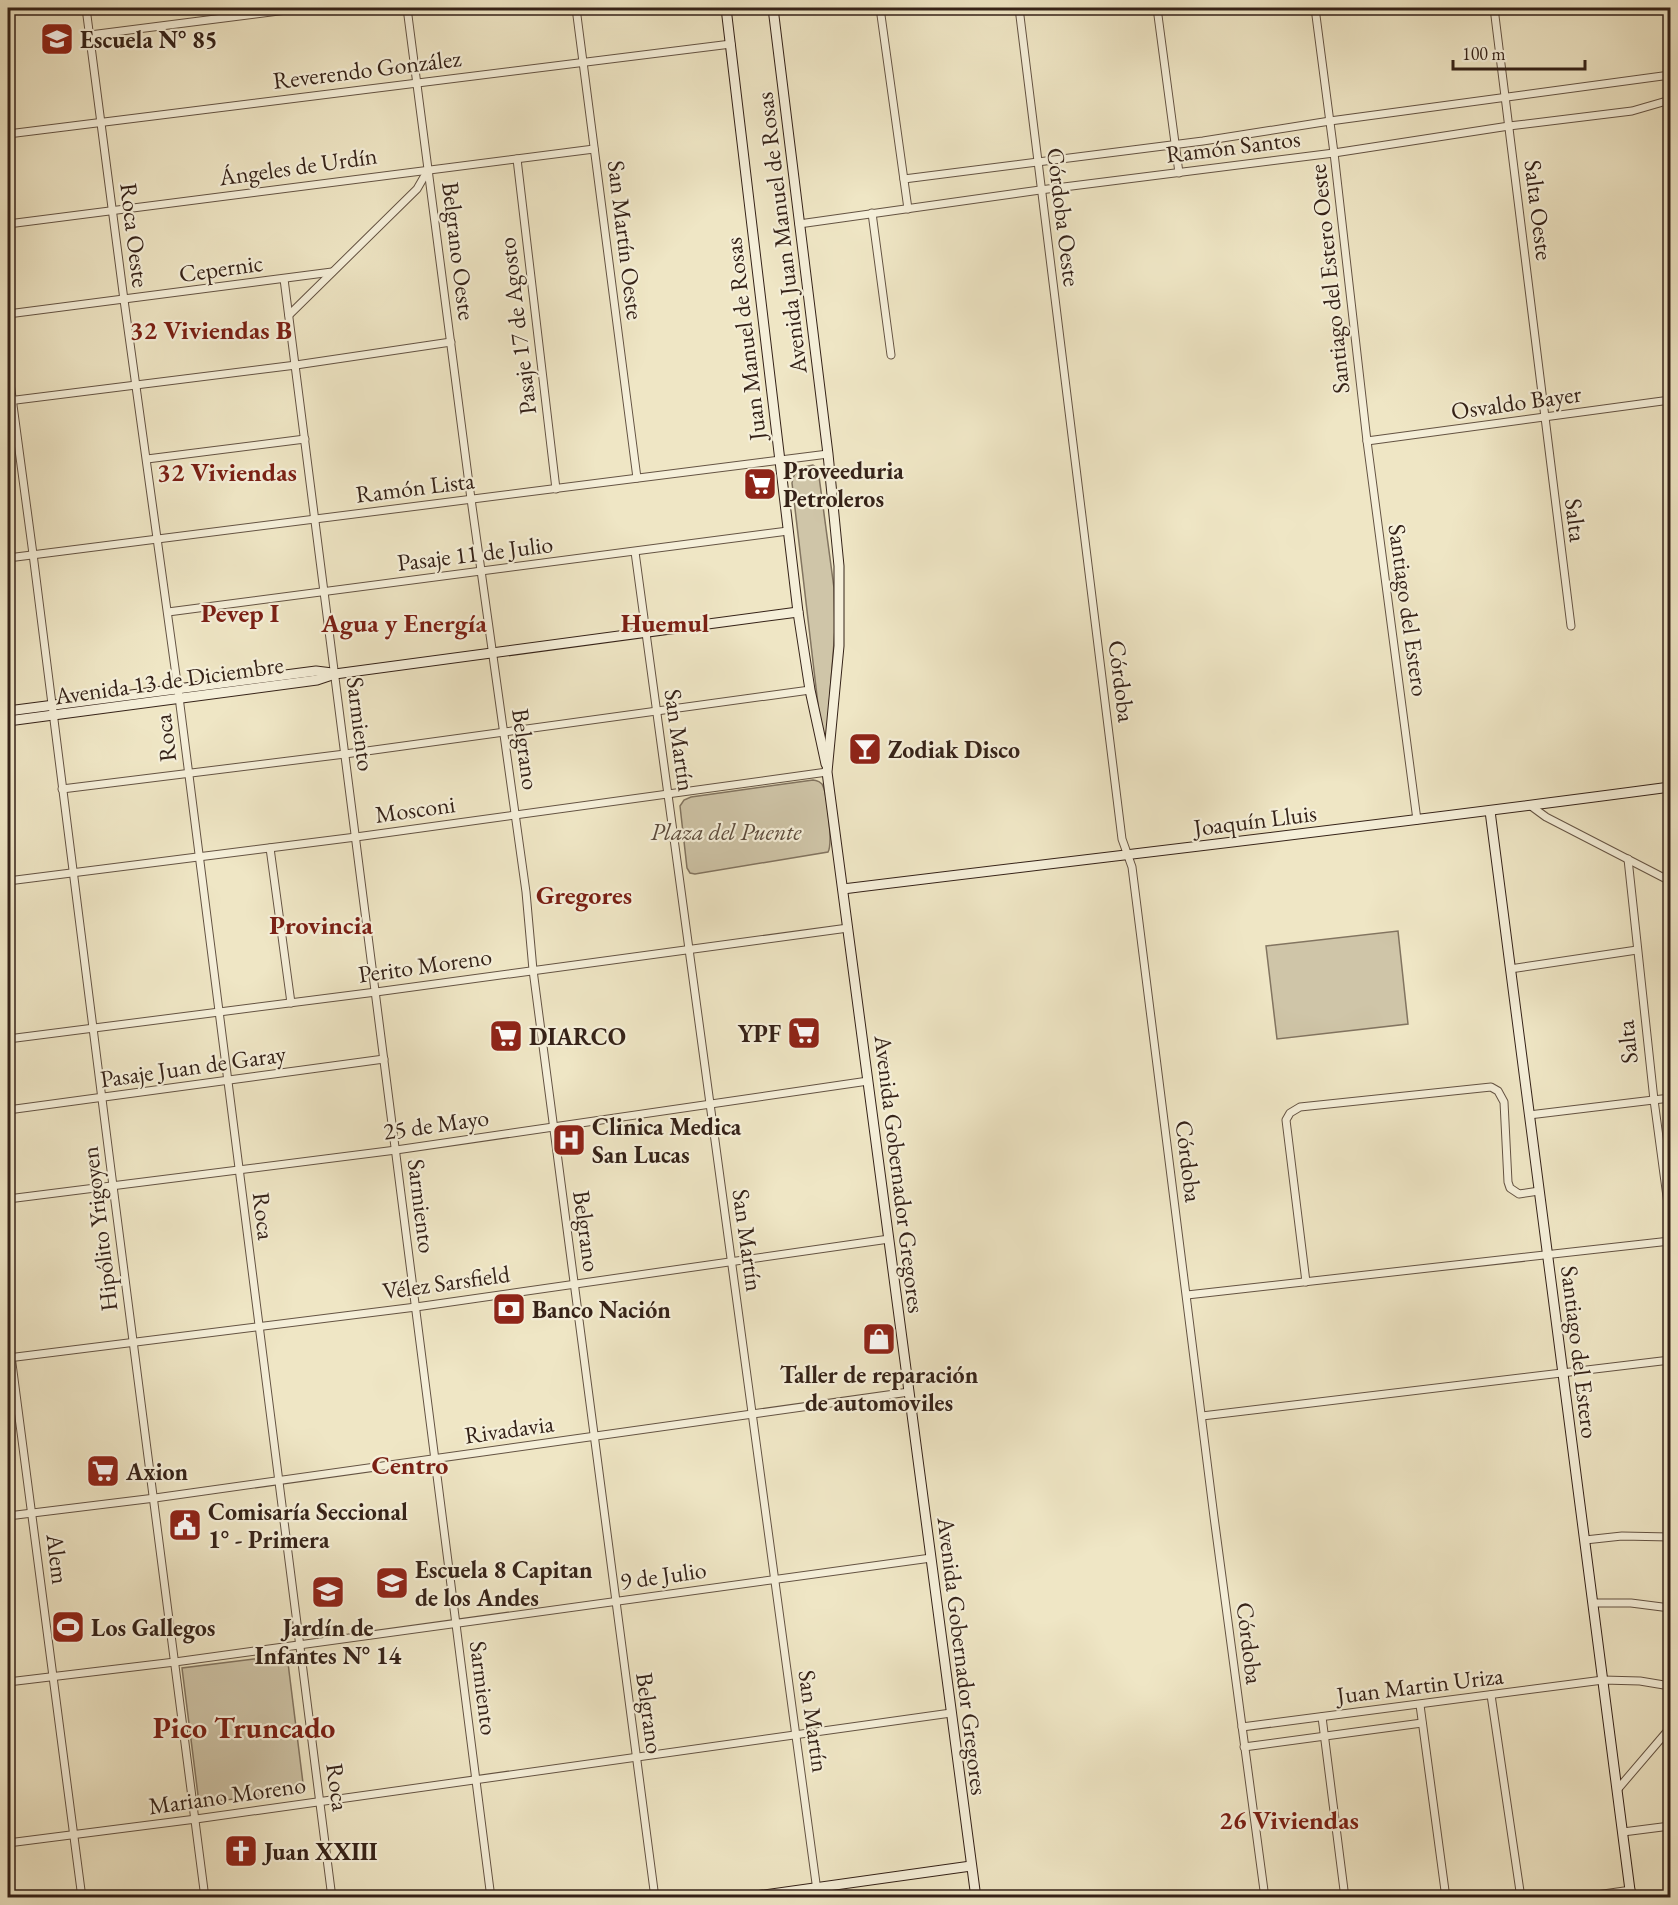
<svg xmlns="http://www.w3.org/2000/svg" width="1678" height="1905" viewBox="0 0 1678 1905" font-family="'EB Garamond',serif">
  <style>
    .green { fill: #cfc5a8; stroke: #827460; stroke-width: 1.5 }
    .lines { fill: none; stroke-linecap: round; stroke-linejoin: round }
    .street-casing { stroke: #645343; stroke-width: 9 }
    .secondary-casing { stroke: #352218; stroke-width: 11 }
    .street { stroke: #f5efd9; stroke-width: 7 }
    .secondary { stroke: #f5efd9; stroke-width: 9 }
    .labels { text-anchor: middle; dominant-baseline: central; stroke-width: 4.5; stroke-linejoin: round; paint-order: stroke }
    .poi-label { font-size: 24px; font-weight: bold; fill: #352218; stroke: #f5efd9; text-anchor: start }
    .street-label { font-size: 24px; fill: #352218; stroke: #f5efd9 }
    .park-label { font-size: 24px; font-style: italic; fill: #5c4b3c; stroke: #f5efd9 }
    .neighbourhood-label { font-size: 26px; font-weight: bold; fill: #7a1f14; stroke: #f5efd9 }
    .district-label { font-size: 30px; font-weight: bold; fill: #7a1f14; stroke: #f5efd9 }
  </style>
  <rect width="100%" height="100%" fill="#efe6c5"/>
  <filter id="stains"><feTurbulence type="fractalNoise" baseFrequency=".00333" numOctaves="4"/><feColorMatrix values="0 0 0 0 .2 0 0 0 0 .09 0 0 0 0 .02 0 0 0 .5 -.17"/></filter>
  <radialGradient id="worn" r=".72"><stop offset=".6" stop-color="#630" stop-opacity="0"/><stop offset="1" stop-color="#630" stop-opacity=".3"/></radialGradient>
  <g class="green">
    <path d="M813,465L818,469L834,588L835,629L827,733L824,737L821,730L792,483C794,470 801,467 813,465Z"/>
    <path d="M813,780C818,781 818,780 822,784C827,792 833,844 828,852L695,874L690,873L687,868L680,806L684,800L691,797Z"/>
    <path d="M1398,931L1408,1024L1277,1039L1266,946Z"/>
    <path d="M287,1655L304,1791L199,1803L182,1668Z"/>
  </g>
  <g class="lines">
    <defs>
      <g id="street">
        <path d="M86,8L124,300L179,697L332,1898"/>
        <path d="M407,8L471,499L526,892L533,970L655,1898"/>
        <path d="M576,8L637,478"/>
        <path d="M880,8L908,209"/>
        <path d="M1019,8L1122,839L1132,867L1214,1517L1265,1898"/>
        <path d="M1157,8L1179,173"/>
        <path d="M1315,8L1334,153L1367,441L1417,820"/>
        <path d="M1494,8L1571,626"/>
        <path d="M90,35L302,8"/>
        <path d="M8,134L731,44"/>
        <path d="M517,159L556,489"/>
        <path d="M904,179L1203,141L1330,121L1670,75"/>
        <path d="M872,213L891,355"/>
        <path d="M8,224L594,149"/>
        <path d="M799,224L1040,190L1334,153L1509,126L1632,111L1670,100"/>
        <path d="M284,279L491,1898"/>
        <path d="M8,314L332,272"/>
        <path d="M289,315L417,189L428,170"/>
        <path d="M8,368L33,554L113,1186L205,1898"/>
        <path d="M8,401L296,365L451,342"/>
        <path d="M1367,441L1670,400"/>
        <path d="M147,459L305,439"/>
        <path d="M635,552L818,1898"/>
        <path d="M8,558L828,454"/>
        <path d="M168,612L788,531"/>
        <path d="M62,789L345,754L810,690"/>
        <path d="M1531,806L1546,817L1670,881"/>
        <path d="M270,848L291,1003"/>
        <path d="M1628,859L1654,1100L1670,1219"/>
        <path d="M8,881L356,837L827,772"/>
        <path d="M1510,969L1637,950"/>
        <path d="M8,1039L376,992L848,928"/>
        <path d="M8,1110L384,1059"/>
        <path d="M1529,1115L1670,1098"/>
        <path d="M8,1199L396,1150L868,1081"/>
        <path d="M1306,1282L1286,1120L1290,1113L1300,1107L1491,1087L1498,1091L1504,1102L1508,1182L1510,1188L1519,1194L1539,1191"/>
        <path d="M1187,1295L1670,1241"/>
        <path d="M8,1333L82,1898"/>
        <path d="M8,1358L416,1307L889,1239"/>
        <path d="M1202,1416L1670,1360"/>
        <path d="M8,1516L155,1498L909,1392"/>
        <path d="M1585,1540L1622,1536L1670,1537"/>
        <path d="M1593,1603H1631L1670,1608"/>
        <path d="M8,1682L175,1662L931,1558"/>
        <path d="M1491,1695L1521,1898"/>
        <path d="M1420,1705L1446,1898"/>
        <path d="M1322,1717L1345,1898"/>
        <path d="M1242,1727L1603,1680L1640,1681L1670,1686"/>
        <path d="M1244,1747L1422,1723"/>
        <path d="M1617,1790L1670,1728"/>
        <path d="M1623,1832L1670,1826"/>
        <path d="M8,1843L196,1819L951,1713"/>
        <path d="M1576,1898L1631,1890"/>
      </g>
      <g id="secondary">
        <path d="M726,8L798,612L810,690L826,764"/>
        <path d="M773,8L828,454L839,566V646L827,772L976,1898"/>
        <path d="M8,711L316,671L332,673"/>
        <path d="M8,721L317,680L335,674L798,612"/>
        <path d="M1490,811L1631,1898"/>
        <path d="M843,889C1119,855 1395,824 1670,787"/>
        <path d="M742,1898L971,1866"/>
      </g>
    </defs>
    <use href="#street" class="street-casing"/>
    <use href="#secondary" class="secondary-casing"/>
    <use href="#street" class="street"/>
    <use href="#secondary" class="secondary"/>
  </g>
  <defs>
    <symbol id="school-square" viewBox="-11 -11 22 22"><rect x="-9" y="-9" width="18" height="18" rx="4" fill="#8f2418" stroke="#f5efd9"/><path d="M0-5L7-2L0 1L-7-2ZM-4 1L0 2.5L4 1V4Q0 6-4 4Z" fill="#fff"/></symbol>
    <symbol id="supermarket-square" viewBox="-11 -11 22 22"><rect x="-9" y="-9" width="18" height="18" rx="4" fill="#8f2418" stroke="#f5efd9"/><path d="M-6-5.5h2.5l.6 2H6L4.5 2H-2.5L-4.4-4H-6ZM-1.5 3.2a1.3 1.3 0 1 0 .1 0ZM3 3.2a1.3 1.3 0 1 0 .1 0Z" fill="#fff"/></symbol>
    <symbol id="bar-square" viewBox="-11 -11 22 22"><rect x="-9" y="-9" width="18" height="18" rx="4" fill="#8f2418" stroke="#f5efd9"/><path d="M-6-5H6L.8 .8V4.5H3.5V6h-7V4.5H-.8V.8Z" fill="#fff"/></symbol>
    <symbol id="hospital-square" viewBox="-11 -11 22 22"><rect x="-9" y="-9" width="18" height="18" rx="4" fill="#8f2418" stroke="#f5efd9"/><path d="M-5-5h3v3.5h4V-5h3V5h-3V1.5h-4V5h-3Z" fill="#fff"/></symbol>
    <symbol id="bank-square" viewBox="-11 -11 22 22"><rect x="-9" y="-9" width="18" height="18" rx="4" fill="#8f2418" stroke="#f5efd9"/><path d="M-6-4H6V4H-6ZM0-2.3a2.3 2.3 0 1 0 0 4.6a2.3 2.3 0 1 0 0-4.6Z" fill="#fff"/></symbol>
    <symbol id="shop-square" viewBox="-11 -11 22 22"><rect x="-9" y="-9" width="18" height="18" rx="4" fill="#8f2418" stroke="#f5efd9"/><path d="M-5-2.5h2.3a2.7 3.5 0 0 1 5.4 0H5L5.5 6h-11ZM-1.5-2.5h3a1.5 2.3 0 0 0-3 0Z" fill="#fff"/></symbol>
    <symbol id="civic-square" viewBox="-11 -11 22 22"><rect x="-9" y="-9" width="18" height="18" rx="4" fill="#8f2418" stroke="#f5efd9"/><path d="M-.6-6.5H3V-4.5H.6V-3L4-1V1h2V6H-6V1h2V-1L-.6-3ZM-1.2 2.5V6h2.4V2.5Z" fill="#fff"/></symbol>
    <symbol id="stadium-square" viewBox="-11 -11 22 22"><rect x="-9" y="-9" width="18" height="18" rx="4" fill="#8f2418" stroke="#f5efd9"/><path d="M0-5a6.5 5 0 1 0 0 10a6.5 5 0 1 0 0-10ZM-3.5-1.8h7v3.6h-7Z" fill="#fff"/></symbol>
    <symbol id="church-square" viewBox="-11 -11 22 22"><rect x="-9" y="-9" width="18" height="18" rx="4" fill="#8f2418" stroke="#f5efd9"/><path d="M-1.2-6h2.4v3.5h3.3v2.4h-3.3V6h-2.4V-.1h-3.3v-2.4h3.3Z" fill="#fff"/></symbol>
  </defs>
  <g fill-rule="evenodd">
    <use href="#school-square" x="38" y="20" width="38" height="38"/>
    <use href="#supermarket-square" x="741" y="465" width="38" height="38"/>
    <use href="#bar-square" x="846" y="730" width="38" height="38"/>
    <use href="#supermarket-square" x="785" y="1014" width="38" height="38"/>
    <use href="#supermarket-square" x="487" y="1017" width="38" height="38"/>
    <use href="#hospital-square" x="550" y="1121" width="38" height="38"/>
    <use href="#bank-square" x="490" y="1290" width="38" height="38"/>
    <use href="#shop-square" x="860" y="1320" width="38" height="38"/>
    <use href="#supermarket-square" x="84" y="1452" width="38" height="38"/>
    <use href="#civic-square" x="166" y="1506" width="38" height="38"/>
    <use href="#school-square" x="373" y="1564" width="38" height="38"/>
    <use href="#school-square" x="309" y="1573" width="38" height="38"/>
    <use href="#stadium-square" x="49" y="1608" width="38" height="38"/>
    <use href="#church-square" x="222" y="1832" width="38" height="38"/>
  </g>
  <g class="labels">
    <g class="poi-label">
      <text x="80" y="39">Escuela N° 85</text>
      <text x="783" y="470">Proveeduria<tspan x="783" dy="28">Petroleros</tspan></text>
      <text x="888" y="749">Zodiak Disco</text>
      <text x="781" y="1033" text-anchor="end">YPF</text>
      <text x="529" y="1036">DIARCO</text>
      <text x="592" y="1126">Clinica Medica<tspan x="592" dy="28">San Lucas</tspan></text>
      <text x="532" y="1309">Banco Nación</text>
      <text x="879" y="1374" text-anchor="middle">Taller de reparación<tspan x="879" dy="28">de automoviles</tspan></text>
      <text x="126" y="1471">Axion</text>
      <text x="208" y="1511">Comisaría Seccional<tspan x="208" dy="28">1° - Primera</tspan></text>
      <text x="415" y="1569">Escuela 8 Capitan<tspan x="415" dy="28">de los Andes</tspan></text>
      <text x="91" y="1627">Los Gallegos</text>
      <text x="328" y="1627" text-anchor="middle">Jardín de<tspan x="328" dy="28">Infantes N° 14</tspan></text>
      <text x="264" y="1851">Juan XXIII</text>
    </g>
    <g class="street-label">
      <text transform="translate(367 69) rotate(-7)">Reverendo González</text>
      <text transform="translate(1233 146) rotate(-7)">Ramón Santos</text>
      <text transform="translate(298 166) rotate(-8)">Ángeles de Urdín</text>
      <text transform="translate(1539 210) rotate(83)">Salta Oeste</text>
      <text transform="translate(1064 217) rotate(83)">Córdoba Oeste</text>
      <text transform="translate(781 233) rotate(-97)">Avenida Juan Manuel de Rosas</text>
      <text transform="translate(135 235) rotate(83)">Roca Oeste</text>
      <text transform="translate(626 240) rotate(83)">San Martín Oeste</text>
      <text transform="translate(459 251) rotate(83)">Belgrano Oeste</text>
      <text transform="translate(221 268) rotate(-8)">Cepernic</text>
      <text transform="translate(1329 279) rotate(-96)">Santiago del Estero Oeste</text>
      <text transform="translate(517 326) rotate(-97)">Pasaje 17 de Agosto</text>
      <text transform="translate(745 339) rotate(-97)">Juan Manuel de Rosas</text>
      <text transform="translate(1516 402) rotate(-8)">Osvaldo Bayer</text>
      <text transform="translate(415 487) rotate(-7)">Ramón Lista</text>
      <text transform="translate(1576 520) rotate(83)">Salta</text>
      <text transform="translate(475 553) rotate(-7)">Pasaje 11 de Julio</text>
      <text transform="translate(1409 610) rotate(82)">Santiago del Estero</text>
      <text transform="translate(169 680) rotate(-8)">Avenida 13 de Diciembre</text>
      <text transform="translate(1122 681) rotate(83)">Córdoba</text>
      <text transform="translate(361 724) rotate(83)">Sarmiento</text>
      <text transform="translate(165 738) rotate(-97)">Roca</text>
      <text transform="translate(680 740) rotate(82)">San Martín</text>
      <text transform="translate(526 749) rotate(82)">Belgrano</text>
      <text transform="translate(415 809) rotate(-8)">Mosconi</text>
      <text transform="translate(1255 820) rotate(-7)">Joaquín Lluis</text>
      <text transform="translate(425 965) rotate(-8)">Perito Moreno</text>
      <text transform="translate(1627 1042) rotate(-96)">Salta</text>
      <text transform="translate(193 1066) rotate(-8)">Pasaje Juan de Garay</text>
      <text transform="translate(436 1124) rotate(-8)">25 de Mayo</text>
      <text transform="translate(1189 1161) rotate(83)">Córdoba</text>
      <text transform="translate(900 1174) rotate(83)">Avenida Gobernador Gregores</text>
      <text transform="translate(422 1206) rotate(83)">Sarmiento</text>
      <text transform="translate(264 1216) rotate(83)">Roca</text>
      <text transform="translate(99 1229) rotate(-97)">Hipólito Yrigoyen</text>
      <text transform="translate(587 1231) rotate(82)">Belgrano</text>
      <text transform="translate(748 1240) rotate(82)">San Martín</text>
      <text transform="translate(446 1282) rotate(-8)">Vélez Sarsfield</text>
      <text transform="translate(1580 1352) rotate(83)">Santiago del Estero</text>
      <text transform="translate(509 1429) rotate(-8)">Rivadavia</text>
      <text transform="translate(58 1559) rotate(83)">Alem</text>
      <text transform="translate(663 1575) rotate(-8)">9 de Julio</text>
      <text transform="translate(1250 1643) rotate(83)">Córdoba</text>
      <text transform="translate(963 1656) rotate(83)">Avenida Gobernador Gregores</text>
      <text transform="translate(1420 1685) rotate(-7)">Juan Martin Uriza</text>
      <text transform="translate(484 1688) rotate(83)">Sarmiento</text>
      <text transform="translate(650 1713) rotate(82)">Belgrano</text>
      <text transform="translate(814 1721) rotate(82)">San Martín</text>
      <text transform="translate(338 1787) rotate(82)">Roca</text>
      <text transform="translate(227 1795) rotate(-8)">Mariano Moreno</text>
    </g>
    <g class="park-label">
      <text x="726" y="831">Plaza del Puente</text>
    </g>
    <g class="neighbourhood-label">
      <text x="211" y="330">32 Viviendas B</text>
      <text x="227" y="472">32 Viviendas</text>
      <text x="240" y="613">Pevep I</text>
      <text x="404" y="623">Agua y Energía</text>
      <text x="665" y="623">Huemul</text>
      <text x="584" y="895">Gregores</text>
      <text x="321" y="925">Provincia</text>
      <text x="410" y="1465">Centro</text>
      <text x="1289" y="1820">26 Viviendas</text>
    </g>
    <g class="district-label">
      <text x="244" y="1727">Pico Truncado</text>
    </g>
  </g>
  <rect width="1678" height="1905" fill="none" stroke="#efe6c5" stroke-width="30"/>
  <rect x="9" y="9" width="1660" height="1887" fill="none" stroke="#352218" stroke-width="3"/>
  <rect x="15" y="15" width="1648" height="1875" fill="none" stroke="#352218" stroke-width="1.5"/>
  <path d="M1453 60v9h132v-9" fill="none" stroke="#352218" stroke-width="3"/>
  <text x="1462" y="60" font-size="18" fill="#352218" stroke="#f5efd9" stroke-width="4.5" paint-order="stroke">100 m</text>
  <rect width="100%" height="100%" filter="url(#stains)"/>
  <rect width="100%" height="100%" fill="url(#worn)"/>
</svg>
